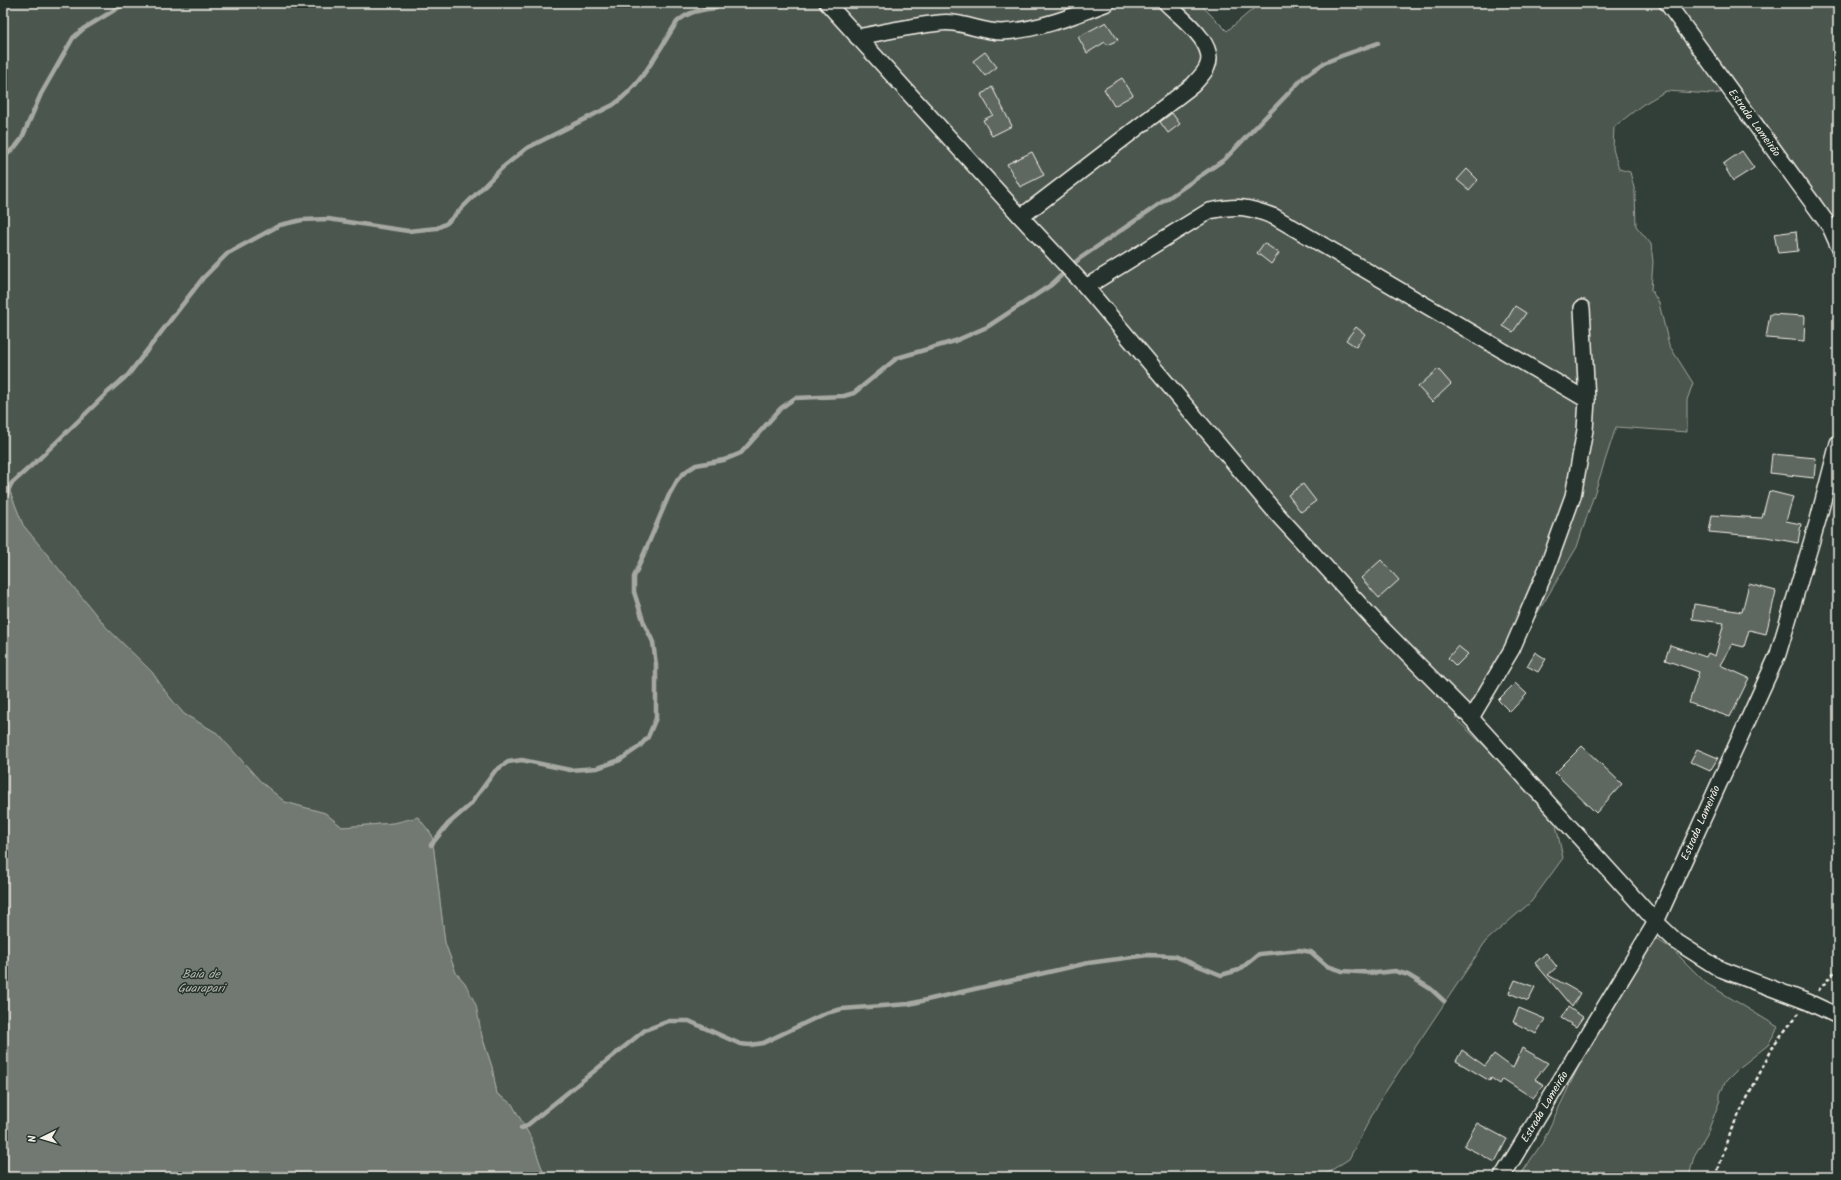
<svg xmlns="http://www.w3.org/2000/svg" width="1841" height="1180" viewBox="0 0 1841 1180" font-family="Kalam,sans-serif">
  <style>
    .green { fill: #4c564f; stroke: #a0a49c }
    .water { fill: #727972; stroke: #a6a9a1 }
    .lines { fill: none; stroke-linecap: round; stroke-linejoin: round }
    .stream { stroke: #a6a9a1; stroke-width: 4.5 }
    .building { fill: #5f6861; stroke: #f4f1e8 }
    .minor-casing { stroke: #f4f1e8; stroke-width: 18 }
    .path { stroke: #f4f1e8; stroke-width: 2.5; stroke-dasharray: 4 3; stroke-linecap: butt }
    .minor { stroke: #26332d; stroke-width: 15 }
    .labels { text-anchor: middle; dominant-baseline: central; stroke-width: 3; stroke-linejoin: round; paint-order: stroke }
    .street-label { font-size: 11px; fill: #f4f1e8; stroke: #26332d }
    .water-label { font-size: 12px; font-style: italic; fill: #babbb3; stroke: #26332d }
  </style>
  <rect width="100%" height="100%" fill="#323e38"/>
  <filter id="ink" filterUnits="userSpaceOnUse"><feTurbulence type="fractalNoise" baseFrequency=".025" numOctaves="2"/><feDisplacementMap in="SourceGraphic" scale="8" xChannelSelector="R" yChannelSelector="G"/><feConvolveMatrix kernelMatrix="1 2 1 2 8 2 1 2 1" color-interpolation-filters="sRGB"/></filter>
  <g filter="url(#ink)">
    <g class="green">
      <path d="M3,3H1199L1227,31L1260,3H1342L1362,10L1367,3H1838V229L1820,198L1725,92L1712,94L1666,91L1642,105L1614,127L1613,149L1619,169L1630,172L1635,192L1636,226L1651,244L1653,262L1651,290L1659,303L1669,345L1693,383L1687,400V432L1616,427L1577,547L1516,649L1481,698L1456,719L1553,811L1563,858L1531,902L1486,941L1380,1100L1349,1159L1321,1177H545L531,1138L512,1104L497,1094L492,1067L465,983L456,973L445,943L432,835L418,818L394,823L342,827L325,813L285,802L261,782L217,733L184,714L167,694L152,672L106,627L23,525L7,484L3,481Z"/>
      <path d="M1648,933L1673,950L1706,983L1778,1027L1768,1045L1739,1068L1726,1081L1720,1094V1100L1707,1134L1694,1156L1689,1177H1519L1542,1143L1607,1007Z"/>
    </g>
    <path class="water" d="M3,481L7,484L23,525L106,627L152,672L167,694L184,714L217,733L261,782L285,802L325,813L342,827L394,823L418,817L432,835L445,943L456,973L465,983L476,1005L482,1037L492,1067L497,1094L512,1104L531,1138L545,1177H3Z"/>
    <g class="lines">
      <g class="stream">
        <path d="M3,158L16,146L22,138L41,94L73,38L83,29L126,3"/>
        <path d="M7,494L11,484L41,457L107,393L128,375L203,278L228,253L280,225L302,220L328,219L408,231L437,228L447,223L502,168L527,148L613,105C642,85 658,51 677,22C689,11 700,10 716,8"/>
        <path d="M431,845L448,824L470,805L495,771L508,762L522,760L570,770L597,768L620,760L639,747L648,737L656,718V665L653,642L644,623L634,592V577L669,495L678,479L685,472L696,465L724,460L741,453L781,408L795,398L844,396L854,393L897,358L955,341L987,327L1051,285L1079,259L1225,159L1305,76L1324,63L1341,56L1378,43"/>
        <path d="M521,1128L525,1127L645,1030L669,1021H689L740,1044L750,1045L763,1043L826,1013L842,1009L909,1004L1088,963L1148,955L1174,956L1221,975L1239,970L1259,954L1300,950L1311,952L1327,966L1342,971L1376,973L1395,971L1408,975L1431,989L1444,1001"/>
      </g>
    </g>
    <g class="building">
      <path d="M1106,22L1118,40L1107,45L1105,42L1087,53L1078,37Z"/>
      <path d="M985,52L997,67L985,76L973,61Z"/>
      <path d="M1122,78L1133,95L1114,106L1104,89Z"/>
      <path d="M992,87L1012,126L992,136L983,120L993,115L981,95Z"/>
      <path d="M1172,113L1180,124L1168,133L1160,122Z"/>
      <path d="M1742,151L1754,168L1733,181L1723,164Z"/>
      <path d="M1032,152L1044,175L1020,187L1007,164Z"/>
      <path d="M1467,169L1478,180L1469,190L1457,180Z"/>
      <path d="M1796,231L1798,251L1778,253L1774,234Z"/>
      <path d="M1264,243L1279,253L1271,264L1257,253Z"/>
      <path d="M1515,306L1526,313L1513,332L1503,326Z"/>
      <path d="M1770,314L1805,316L1804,341L1766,338Z"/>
      <path d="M1356,327L1365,334L1356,347L1346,340Z"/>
      <path d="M1438,369L1451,384L1432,402L1418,387Z"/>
      <path d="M1772,454L1816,458L1814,478L1770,473Z"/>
      <path d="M1303,484L1316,501L1301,512L1288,495Z"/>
      <path d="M1769,491L1793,497L1786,521L1801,524L1798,543L1766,537L1709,532L1712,515L1762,518Z"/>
      <path d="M1381,560L1399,580L1379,598L1361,578Z"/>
      <path d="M1749,584L1776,591L1766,634L1749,630L1744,647L1732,644L1720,665L1749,678L1730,717L1689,703L1699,672L1665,660L1670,645L1706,657L1708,653L1715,656L1724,623L1692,619L1694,604L1742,612Z"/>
      <path d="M1458,646L1468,654L1456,666L1448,658Z"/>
      <path d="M1535,652L1546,659L1538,672L1527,666Z"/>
      <path d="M1515,683L1527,694L1510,712L1498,700Z"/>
      <path d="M1582,746L1622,784L1596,813L1555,773Z"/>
      <path d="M1697,749L1718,758L1710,771L1690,762Z"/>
      <path d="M1546,953L1557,967L1548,975L1580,993L1572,1007L1535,963Z"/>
      <path d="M1515,980L1535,987L1528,1001L1509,993Z"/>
      <path d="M1568,1007L1583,1017L1576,1027L1561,1018Z"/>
      <path d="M1519,1008L1545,1019L1536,1034L1513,1022Z"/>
      <path d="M1522,1048L1548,1063L1535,1079L1544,1085L1533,1098L1503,1079L1500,1084L1491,1078L1490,1081L1456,1061L1462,1050L1485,1066L1494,1054L1513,1068Z"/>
      <path d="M1477,1123L1507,1139L1495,1162L1464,1146Z"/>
    </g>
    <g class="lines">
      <defs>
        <g id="minor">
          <path d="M827,3L1021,217L1086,287L1276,513L1376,622L1471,718L1656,922L1677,942L1718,968L1808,1002L1838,1016"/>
          <path d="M1667,3L1830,227L1838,245"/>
          <path d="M857,37C884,32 911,26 939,23C960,20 980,32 1002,32C1039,30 1073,16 1107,3"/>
          <path d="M1021,217L1193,85C1198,79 1204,74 1207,67C1218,44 1180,17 1166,3"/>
          <path d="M1086,287L1209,211C1237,205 1247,206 1275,217L1587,400"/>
          <path d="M1471,718L1512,649L1547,568L1573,496L1585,430L1587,400L1582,308"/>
          <path d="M1502,1177L1656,922L1778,654L1818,520L1838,443"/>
        </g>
      </defs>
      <use href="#minor" class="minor-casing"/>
      <g class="path">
        <path d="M1818,991L1838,968"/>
        <path d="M1716,1177L1729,1134L1775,1043L1799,1013"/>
      </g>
      <use href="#minor" class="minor"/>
    </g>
  </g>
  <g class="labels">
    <g class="street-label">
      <text transform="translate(1754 123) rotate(54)">Estrada Lameirão</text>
      <text transform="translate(1701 823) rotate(-66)">Estrada Lameirão</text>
      <text transform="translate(1545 1107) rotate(-59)">Estrada Lameirão</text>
    </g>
    <g class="water-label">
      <text x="201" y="974">Baía de<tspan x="201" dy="14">Guarapari</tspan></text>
    </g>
  </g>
  <rect width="1841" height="1180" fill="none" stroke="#26332d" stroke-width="16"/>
  <rect x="8" y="8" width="1825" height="1164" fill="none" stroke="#f4f1e8" stroke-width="1.5" filter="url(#ink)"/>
  <g transform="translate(42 1138) rotate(265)" stroke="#26332d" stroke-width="3" paint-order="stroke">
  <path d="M0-3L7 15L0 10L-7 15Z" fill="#f4f1e8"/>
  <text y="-6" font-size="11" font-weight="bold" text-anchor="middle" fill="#f4f1e8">N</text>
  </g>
</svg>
